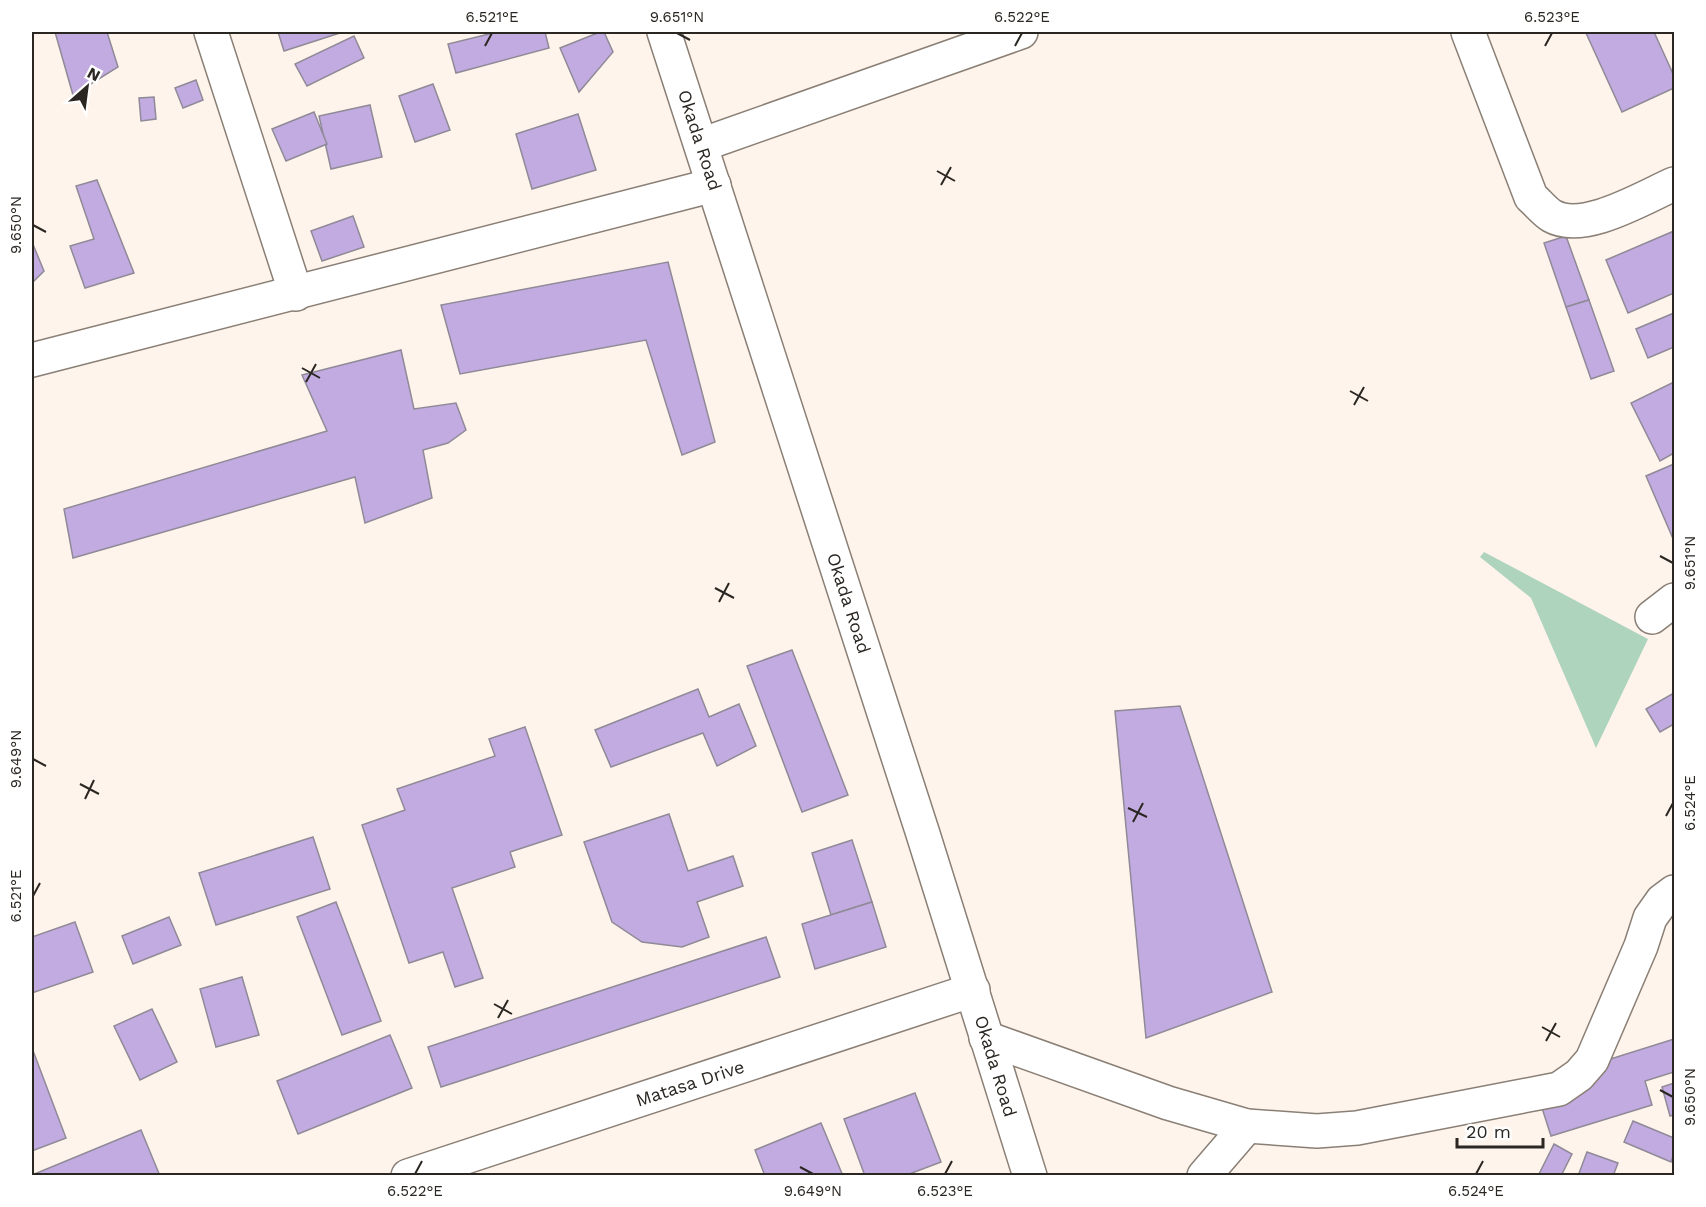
<svg xmlns="http://www.w3.org/2000/svg" width="1706" height="1207" viewBox="0 0 1706 1207" font-family="'Work Sans',sans-serif">
  <style>
    .green { fill: #aed4bd }
    .building { fill: #c2abe0; stroke: #8f8a97; stroke-width: 1.5 }
    .lines { fill: none; stroke-linecap: round; stroke-linejoin: round }
    .minor-casing { stroke: #8a7f75; stroke-width: 36 }
    .minor { stroke: #fff; stroke-width: 33 }
    .ticks { fill: none; stroke: #2a2622; stroke-width: 2 }
    .labels { text-anchor: middle; dominant-baseline: central; stroke-width: 6; stroke-linejoin: round; paint-order: stroke }
    .street-label { font-size: 18px; fill: #2a2622; stroke: #fff }
    .neatline { fill: none; stroke: #2a2622; stroke-width: 2 }
    .ticks-label { font-size: 15px; text-anchor: middle; fill: #2a2622 }
  </style>
  <rect width="100%" height="100%" fill="#fff4ec"/>
  <path class="green" d="M1484,552L1648,639L1596,748L1531,598L1480,557Z"/>
  <g class="building">
    <path d="M55,32H107L118,67L73,95Z"/>
    <path d="M278,32H343L284,51Z"/>
    <path d="M497,32H545L549,48L456,73L448,44Z"/>
    <path d="M600,32H604L613,52L579,92L560,48Z"/>
    <path d="M1590,32H1654L1674,76V88L1622,112L1586,33Z"/>
    <path d="M354,36L364,58L307,86L295,64Z"/>
    <path d="M196,80L203,100L183,108L175,88Z"/>
    <path d="M433,84L450,130L415,142L399,96Z"/>
    <path d="M154,97L156,119L141,121L139,98Z"/>
    <path d="M370,105L382,157L331,169L319,116Z"/>
    <path d="M314,112L327,144L286,161L272,129Z"/>
    <path d="M578,114L596,170L532,189L516,134Z"/>
    <path d="M97,180L134,273L85,288L70,246L94,239L76,186Z"/>
    <path d="M353,216L364,247L322,261L311,231Z"/>
    <path d="M1674,231V293L1628,313L1606,260Z"/>
    <path d="M1566,236L1589,300L1566,307L1544,243Z"/>
    <path d="M32,242L44,271L32,283Z"/>
    <path d="M668,262L715,442L682,455L646,340L460,374L441,305Z"/>
    <path d="M1589,300L1614,371L1591,379L1566,307Z"/>
    <path d="M1674,313V347L1648,358L1636,329Z"/>
    <path d="M401,350L414,409L456,403L466,430L448,443L423,450L432,498L365,523L355,477L73,558L64,509L327,431L302,375Z"/>
    <path d="M1674,382V453L1660,461L1631,403Z"/>
    <path d="M1674,464V541L1646,476Z"/>
    <path d="M792,650L848,795L802,812L747,666Z"/>
    <path d="M698,689L709,717L739,704L756,746L717,766L703,733L611,767L595,730Z"/>
    <path d="M1672,694L1674,699V724L1660,732L1646,709Z"/>
    <path d="M1180,706L1272,992L1146,1038L1115,711Z"/>
    <path d="M525,727L562,835L510,852L515,867L452,888L483,978L455,987L443,952L409,963L362,825L405,810L397,789L495,756L489,739Z"/>
    <path d="M669,814L688,871L733,856L743,886L697,902L709,937L682,947L642,942L612,922L584,842Z"/>
    <path d="M313,837L330,889L216,925L199,873Z"/>
    <path d="M852,840L872,902L831,915L812,853Z"/>
    <path d="M336,902L381,1021L342,1035L297,917Z"/>
    <path d="M872,902L886,947L815,969L802,924Z"/>
    <path d="M169,917L181,945L133,964L122,936Z"/>
    <path d="M75,922L93,972L32,993V937Z"/>
    <path d="M766,937L780,977L441,1087L428,1047Z"/>
    <path d="M242,977L259,1035L216,1047L200,989Z"/>
    <path d="M152,1009L177,1062L140,1080L114,1026Z"/>
    <path d="M390,1035L412,1088L298,1134L277,1081Z"/>
    <path d="M1674,1039V1072L1645,1081L1652,1105L1551,1136L1534,1083Z"/>
    <path d="M32,1048L66,1138L32,1151Z"/>
    <path d="M1674,1083V1115L1670,1116L1662,1087Z"/>
    <path d="M915,1093L941,1162L904,1176H865L844,1119Z"/>
    <path d="M1633,1121L1674,1138V1153L1671,1162L1624,1142Z"/>
    <path d="M821,1123L843,1176H765L755,1150Z"/>
    <path d="M141,1130L160,1176H32V1175Z"/>
    <path d="M1554,1144L1572,1154L1561,1176H1538Z"/>
    <path d="M1587,1152L1618,1163L1613,1176H1578Z"/>
  </g>
  <g class="lines">
    <defs>
      <g id="minor">
        <path d="M211,32L296,294"/>
        <path d="M664,32L923,834L1030,1176"/>
        <path d="M1468,32L1531,197C1538,203 1545,212 1552,216C1584,234 1644,197 1674,184"/>
        <path d="M701,145L1021,32"/>
        <path d="M32,360L714,185"/>
        <path d="M1652,617L1674,600"/>
        <path d="M986,1038L1168,1103L1247,1126L1317,1131L1357,1128L1559,1089L1579,1075L1592,1060L1641,946L1650,918L1662,901L1674,892"/>
        <path d="M408,1176L973,990"/>
        <path d="M1204,1176L1247,1126"/>
      </g>
    </defs>
    <use href="#minor" class="minor-casing"/>
    <use href="#minor" class="minor"/>
  </g>
  <path class="ticks" d="M677,33L690,40M485,46L492,33M1015,46L1022,33M1545,46L1552,33M937,171L955,181M941,185L951,167M33,225L46,232M302,368L320,378M306,382L316,364M1350,391L1368,401M1354,405L1364,387M1660,556L1673,563M715,588L734,598M719,602L729,583M33,759L46,766M80,784L99,794M85,799L94,780M1128,808L1147,817M1666,816L1673,803M1133,822L1143,803M33,896L40,883M494,1004L512,1014M498,1018L508,1000M1542,1027L1560,1037M1546,1041L1556,1023M1660,1090L1673,1097M800,1167L813,1174M415,1174L422,1161M945,1174L952,1161M1476,1174L1483,1161"/>
  <g class="labels">
    <g class="street-label">
      <text transform="translate(700 140) rotate(72)">Okada Road</text>
      <text transform="translate(849 603) rotate(72)">Okada Road</text>
      <text transform="translate(996 1066) rotate(73)">Okada Road</text>
      <text transform="translate(690 1083) rotate(-18)">Matasa Drive</text>
    </g>
  </g>
  <rect width="1706" height="1207" fill="none" stroke="#ffffff" stroke-width="66"/>
  <g transform="translate(87 87) rotate(28)" stroke="#ffffff" stroke-width="4.5" paint-order="stroke">
  <path d="M0-4.5L10 22L0 15L-10 22Z" fill="#2a2622"/>
  <text y="-9" font-size="16" font-weight="bold" text-anchor="middle" fill="#2a2622">N</text>
  </g>
  <path d="M1457 1138v9h86v-9" fill="none" stroke="#2a2622" stroke-width="3"/>
  <text x="1466" y="1138" font-size="18" fill="#2a2622" stroke="#ffffff" stroke-width="4.5" paint-order="stroke">20 m</text>
  <rect x="33" y="33" width="1640" height="1141" class="neatline"/>
  <g class="ticks-label">
    <text x="492" y="22">6.521°E</text>
    <text x="677" y="22">9.651°N</text>
    <text x="1022" y="22">6.522°E</text>
    <text x="1552" y="22">6.523°E</text>
    <text transform="translate(16 225) rotate(-90)" y="5">9.650°N</text>
    <text transform="translate(1690 563) rotate(-90)" y="5">9.651°N</text>
    <text transform="translate(16 759) rotate(-90)" y="5">9.649°N</text>
    <text transform="translate(1690 803) rotate(-90)" y="5">6.524°E</text>
    <text transform="translate(16 896) rotate(-90)" y="5">6.521°E</text>
    <text transform="translate(1690 1097) rotate(-90)" y="5">9.650°N</text>
    <text x="415" y="1196">6.522°E</text>
    <text x="813" y="1196">9.649°N</text>
    <text x="945" y="1196">6.523°E</text>
    <text x="1476" y="1196">6.524°E</text>
  </g>
</svg>
